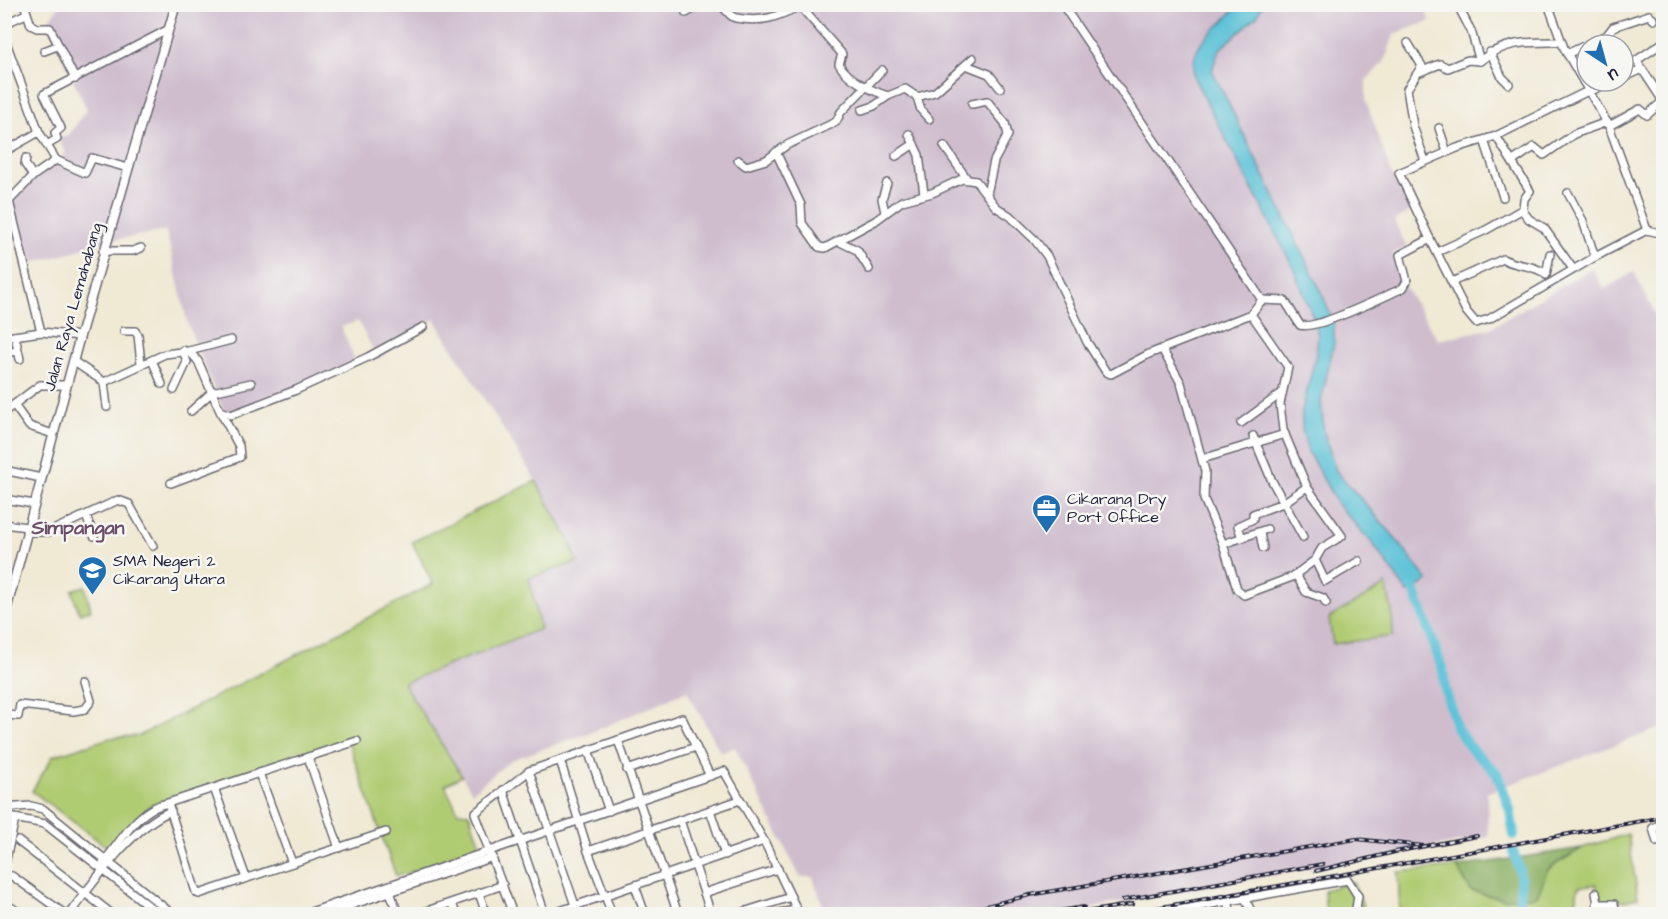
<svg xmlns="http://www.w3.org/2000/svg" width="1668" height="919" viewBox="0 0 1668 919" font-family="'Architects Daughter',sans-serif">
  <style>
    .industrial { fill: #cfbdce }
    .green { fill: #b0cc73; stroke: #697757; stroke-width: 1.5 }
    .forest { fill: #8cb065; stroke: #576950; stroke-width: 1.5 }
    .water { fill: #5ac1d7; stroke: #3e7289; stroke-width: 1.5 }
    .lines { fill: none; stroke-linecap: round; stroke-linejoin: round }
    .river { stroke: #5ac1d7; stroke-width: 10 }
    .minor-casing { stroke: #6a6871; stroke-width: 10 }
    .major-casing { stroke: #6a6871; stroke-width: 11 }
    .minor { stroke: #fff; stroke-width: 7 }
    .major { stroke: #fff; stroke-width: 8 }
    .rail-casing { stroke: #22223b; stroke-width: 4 }
    .rail { stroke: #f6f6f2; stroke-width: 1.5; stroke-dasharray: 4.5; stroke-linecap: butt }
    .labels { text-anchor: middle; dominant-baseline: central; stroke-width: 5; stroke-linejoin: round; paint-order: stroke }
    .street-label { font-size: 16px; fill: #22223b; stroke: #f6f6f2 }
    .poi-label { font-size: 16px; fill: #22223b; stroke: #f6f6f2; text-anchor: start }
    .quarter-label { font-size: 20px; font-weight: bold; fill: #6b4e6a; stroke: #f6f6f2 }
  </style>
  <rect width="100%" height="100%" fill="#f6f6f2"/>
  <filter id="ink" filterUnits="userSpaceOnUse"><feTurbulence type="fractalNoise" baseFrequency=".0167" numOctaves="2"/><feDisplacementMap in="SourceGraphic" scale="12" xChannelSelector="R" yChannelSelector="G"/><feConvolveMatrix kernelMatrix="1 2 1 2 8 2 1 2 1" color-interpolation-filters="sRGB"/></filter>
  <filter id="wash" filterUnits="userSpaceOnUse"><feTurbulence type="fractalNoise" baseFrequency=".008" numOctaves="4" result="noise"/><feDisplacementMap in="SourceGraphic" scale="24" xChannelSelector="R" yChannelSelector="G"/><feGaussianBlur stdDeviation="1.35" result="paint"/><feColorMatrix in="noise" values="0 0 0 0 0 0 0 0 0 0 0 0 0 0 0 0 0 1.4 0 .05"/><feComposite in="paint" operator="in"/></filter>
  <g filter="url(#wash)">
    <rect width="100%" height="100%" fill="#f0e9d4"/>
    <path class="industrial" d="M175,4L180,9L181,4L1424,5L1430,21L1394,34L1385,61L1366,80V100L1391,173L1411,211L1394,220L1407,248L1393,253L1405,287L1438,340L1489,329L1592,268L1604,289L1634,272L1663,330V727L1487,793L1488,837L1056,914H826L813,877H800L735,747L721,753L687,691L592,732L511,760L472,792L403,683L540,629L529,578L578,562L568,538L536,481L434,319L378,359L358,321L341,327L356,362L225,415L188,325L166,231L91,244L71,253L23,265L11,202L32,176L56,162L66,153L58,137H67L87,109L46,23L60,5Z"/>
    <g class="green">
      <path d="M536,481L568,538L578,562L529,578L540,629L403,683L462,776L445,785L458,812L469,813L483,854L396,876L348,742L151,805L107,847L32,791L53,756L110,738L139,736L433,584L412,542Z"/>
      <path d="M1386,585L1392,610L1393,636L1333,644L1329,618Z"/>
      <path d="M85,586L91,610L79,613L72,590Z"/>
      <path d="M1628,834L1638,898L1597,907L1596,884L1578,887L1575,914H1400L1398,872L1457,867L1471,891L1537,896L1548,869L1582,848Z"/>
      <path d="M1353,882L1362,903L1363,914H1326L1324,890Z"/>
    </g>
    <path class="forest" d="M1582,848L1548,869L1537,896L1503,899L1471,891L1457,867Z"/>
    <path class="water" d="M1237,5H1262L1257,16L1219,50L1212,70L1322,293L1334,325V343L1321,401L1324,433L1336,471L1392,534L1428,581L1408,593L1373,544L1338,505L1308,452L1302,430V411L1316,354L1318,335L1312,314L1293,267L1194,78C1189,35 1219,34 1237,5Z"/>
    <g class="lines">
      <g class="river">
        <path d="M1409,576L1443,670L1445,689L1457,729L1471,749L1497,773L1510,810L1514,835"/>
        <path d="M1513,851C1522,872 1524,892 1516,914"/>
      </g>
    </g>
  </g>
  <g filter="url(#ink)">
    <g class="lines">
      <defs>
        <g id="minor">
          <path d="M24,4L31,25L37,28H50L75,79"/>
          <path d="M1062,4L1262,300"/>
          <path d="M1457,4L1471,31L1480,61"/>
          <path d="M1548,4L1564,48L1609,126L1647,230"/>
          <path d="M686,13C696,7 710,1 722,7C728,10 729,17 736,18C762,23 777,17 800,6L842,54L839,64C847,79 872,91 888,96L905,89L917,97L935,92L973,58"/>
          <path d="M4,24L26,14"/>
          <path d="M4,37L39,132L56,160L33,176L9,201L41,332"/>
          <path d="M1408,43L1422,66L1407,89L1413,126L1425,161"/>
          <path d="M44,51L57,46"/>
          <path d="M1490,52L1502,77L1509,84"/>
          <path d="M1567,54L1607,35L1613,27L1649,15L1654,20"/>
          <path d="M966,65L989,74L1000,88"/>
          <path d="M1641,69L1637,60L1664,42"/>
          <path d="M1420,72L1440,64L1448,68L1468,60L1480,61C1504,40 1531,42 1561,42"/>
          <path d="M1589,92L1611,81"/>
          <path d="M917,97L921,110L929,119"/>
          <path d="M972,104L987,101L1005,123L1008,135L994,161L987,194"/>
          <path d="M862,110L874,106L888,96"/>
          <path d="M1609,126L1640,109L1647,115L1663,101L1642,69L1623,78"/>
          <path d="M1439,128L1447,152"/>
          <path d="M909,134L919,155L924,194"/>
          <path d="M1484,140L1503,197"/>
          <path d="M47,145L57,139L55,133L61,128L44,94L169,29"/>
          <path d="M944,146L967,179"/>
          <path d="M4,152L39,132"/>
          <path d="M776,152L801,205L802,223L819,247L825,248L875,221L902,201L932,193L962,179L976,181L996,207L1010,216L1034,239L1047,256L1087,342L1106,372L1111,374L1149,354L1251,314L1262,300L1285,301L1300,325C1315,331 1385,296 1403,288L1407,281L1400,255L1430,239L1399,173L1457,148L1496,136L1588,91"/>
          <path d="M896,156L914,144"/>
          <path d="M26,158L25,164L33,176"/>
          <path d="M56,160L85,173L92,158L128,168"/>
          <path d="M738,160L746,166L766,160L787,145L836,122L841,112L882,70"/>
          <path d="M1513,161L1534,147L1544,155L1574,134L1607,122"/>
          <path d="M1568,193L1583,221L1595,257"/>
          <path d="M1522,210L1529,219L1544,228L1573,269"/>
          <path d="M885,212L882,199L887,183"/>
          <path d="M1430,239L1466,311L1476,323L1489,319L1595,257L1647,230L1664,234"/>
          <path d="M838,241L857,250L869,269"/>
          <path d="M103,251H133L141,248"/>
          <path d="M1437,252L1486,230L1523,209L1524,199L1530,191L1496,136"/>
          <path d="M1546,275L1550,254"/>
          <path d="M1452,282L1503,259C1518,267 1533,264 1546,274"/>
          <path d="M124,331H135L138,335L141,364"/>
          <path d="M15,336L20,359"/>
          <path d="M7,337L41,332L80,336"/>
          <path d="M1162,349L1181,383L1205,471L1204,499L1223,544L1237,589L1244,595L1292,577L1315,560L1322,548L1342,536L1307,487L1283,430L1280,404L1288,367L1251,314"/>
          <path d="M189,351L231,340"/>
          <path d="M4,353L18,351"/>
          <path d="M152,360L162,384"/>
          <path d="M73,361L104,382L165,354L189,351L198,361L220,411L231,415L296,390L368,357L423,327"/>
          <path d="M104,382L107,407"/>
          <path d="M174,390L187,362L183,350"/>
          <path d="M14,405L29,426L53,434"/>
          <path d="M191,411L212,392L251,383"/>
          <path d="M4,412L40,385H66"/>
          <path d="M1241,423L1282,393"/>
          <path d="M1253,436L1272,481L1303,537"/>
          <path d="M1202,459L1285,434"/>
          <path d="M4,470L41,478"/>
          <path d="M171,483L240,457L239,446L221,413"/>
          <path d="M4,499L34,504"/>
          <path d="M86,516L94,536"/>
          <path d="M4,524L27,527"/>
          <path d="M26,532H49L118,500L129,504L153,546"/>
          <path d="M1260,533L1263,548"/>
          <path d="M1242,538L1238,526L1253,519V514L1283,503L1307,487"/>
          <path d="M1223,544L1267,529"/>
          <path d="M1315,560L1325,581L1359,561"/>
          <path d="M1296,575L1306,592L1323,598L1326,603"/>
          <path d="M4,718L7,715L18,716L20,705L73,711L85,709L91,701L85,681"/>
          <path d="M618,740L678,914"/>
          <path d="M357,741L168,803L196,892L199,894L386,832"/>
          <path d="M588,750L609,811"/>
          <path d="M308,757L339,848"/>
          <path d="M560,760L588,851L612,914"/>
          <path d="M627,770L696,747"/>
          <path d="M529,771L578,914"/>
          <path d="M259,773L292,863"/>
          <path d="M214,788L246,878"/>
          <path d="M503,790L545,914"/>
          <path d="M4,808L31,806L43,809L172,914"/>
          <path d="M710,810L725,855"/>
          <path d="M4,816L45,824L159,914"/>
          <path d="M680,820L711,914"/>
          <path d="M18,841L112,914"/>
          <path d="M1657,842L1653,828L1664,823"/>
          <path d="M588,851L740,800"/>
          <path d="M103,863C121,841 138,808 168,803"/>
          <path d="M4,868L15,819"/>
          <path d="M12,876L65,914"/>
          <path d="M635,886L645,914"/>
          <path d="M389,889L398,914"/>
          <path d="M479,893L486,914"/>
          <path d="M704,893L778,869"/>
          <path d="M1596,893L1600,914"/>
          <path d="M1246,900L1252,914"/>
          <path d="M452,903L456,914"/>
          <path d="M1229,903L1230,914"/>
          <path d="M1597,904H1614L1616,914"/>
          <path d="M8,905L21,914"/>
          <path d="M69,914C95,881 131,827 171,811"/>
          <path d="M305,914L724,771L764,841L799,914"/>
          <path d="M325,914L493,857"/>
          <path d="M418,914L503,885"/>
          <path d="M513,914L475,813L529,771L682,718L710,776"/>
          <path d="M551,914L764,841"/>
          <path d="M737,914L791,897"/>
          <path d="M773,914L797,910"/>
          <path d="M1155,914L1348,880L1358,896L1355,914"/>
        </g>
        <path id="major" d="M4,618L80,336L176,4"/>
      </defs>
      <use href="#minor" class="minor-casing"/>
      <use href="#major" class="major-casing"/>
      <use href="#minor" class="minor"/>
      <use href="#major" class="major"/>
      <defs>
        <g id="rail">
          <path d="M1316,871L1395,852L1477,836"/>
          <path d="M1123,900L1323,864"/>
          <path d="M954,914L1030,895L1356,839L1424,846"/>
          <path d="M1040,914L1084,907"/>
          <path d="M1074,914L1133,904"/>
          <path d="M1122,914L1664,817"/>
        </g>
      </defs>
      <use href="#rail" class="rail-casing"/>
      <use href="#rail" class="rail"/>
    </g>
  </g>
  <defs>
    <symbol id="office-pin" viewBox="-11 -11 22 30"><path d="M0 17L-7.5 6A9.5 9.5 0 1 1 7.5 6Z" fill="#1f6fb2" stroke="#f6f6f2"/><path d="M-6-3h4V-5.5h4V-3h4V5H-6ZM-1-4.5V-3h2v-1.5ZM-6 0V1H6V0Z" fill="#fff"/></symbol>
    <symbol id="school-pin" viewBox="-11 -11 22 30"><path d="M0 17L-7.5 6A9.5 9.5 0 1 1 7.5 6Z" fill="#1f6fb2" stroke="#f6f6f2"/><path d="M0-5L7-2L0 1L-7-2ZM-4 1L0 2.5L4 1V4Q0 6-4 4Z" fill="#fff"/></symbol>
  </defs>
  <g fill-rule="evenodd">
    <use href="#office-pin" x="1030" y="492" width="33" height="45"/>
    <use href="#school-pin" x="76" y="554" width="33" height="45"/>
  </g>
  <g class="labels">
    <g class="street-label">
      <text transform="translate(73 307) rotate(-74)">Jalan Raya Lemahabang</text>
    </g>
    <g class="poi-label">
      <text x="1067" y="499">Cikarang Dry<tspan x="1067" dy="18">Port Office</tspan></text>
      <text x="113" y="561">SMA Negeri 2<tspan x="113" dy="18">Cikarang Utara</tspan></text>
    </g>
    <g class="quarter-label">
      <text x="78" y="528">Simpangan</text>
    </g>
  </g>
  <rect width="1668" height="919" fill="none" stroke="#f6f6f2" stroke-width="24"/>
  <g transform="translate(1605 63) rotate(144)"><circle r="28" fill="#f6f6f2" stroke="#a1a1a9" stroke-width="1.5"/>
  <path d="M0-4.5L10 22L0 15L-10 22Z" fill="#1f6fb2"/>
  <text y="-9" font-size="16" font-weight="bold" text-anchor="middle" fill="#22223b">U</text>
  </g>
</svg>
